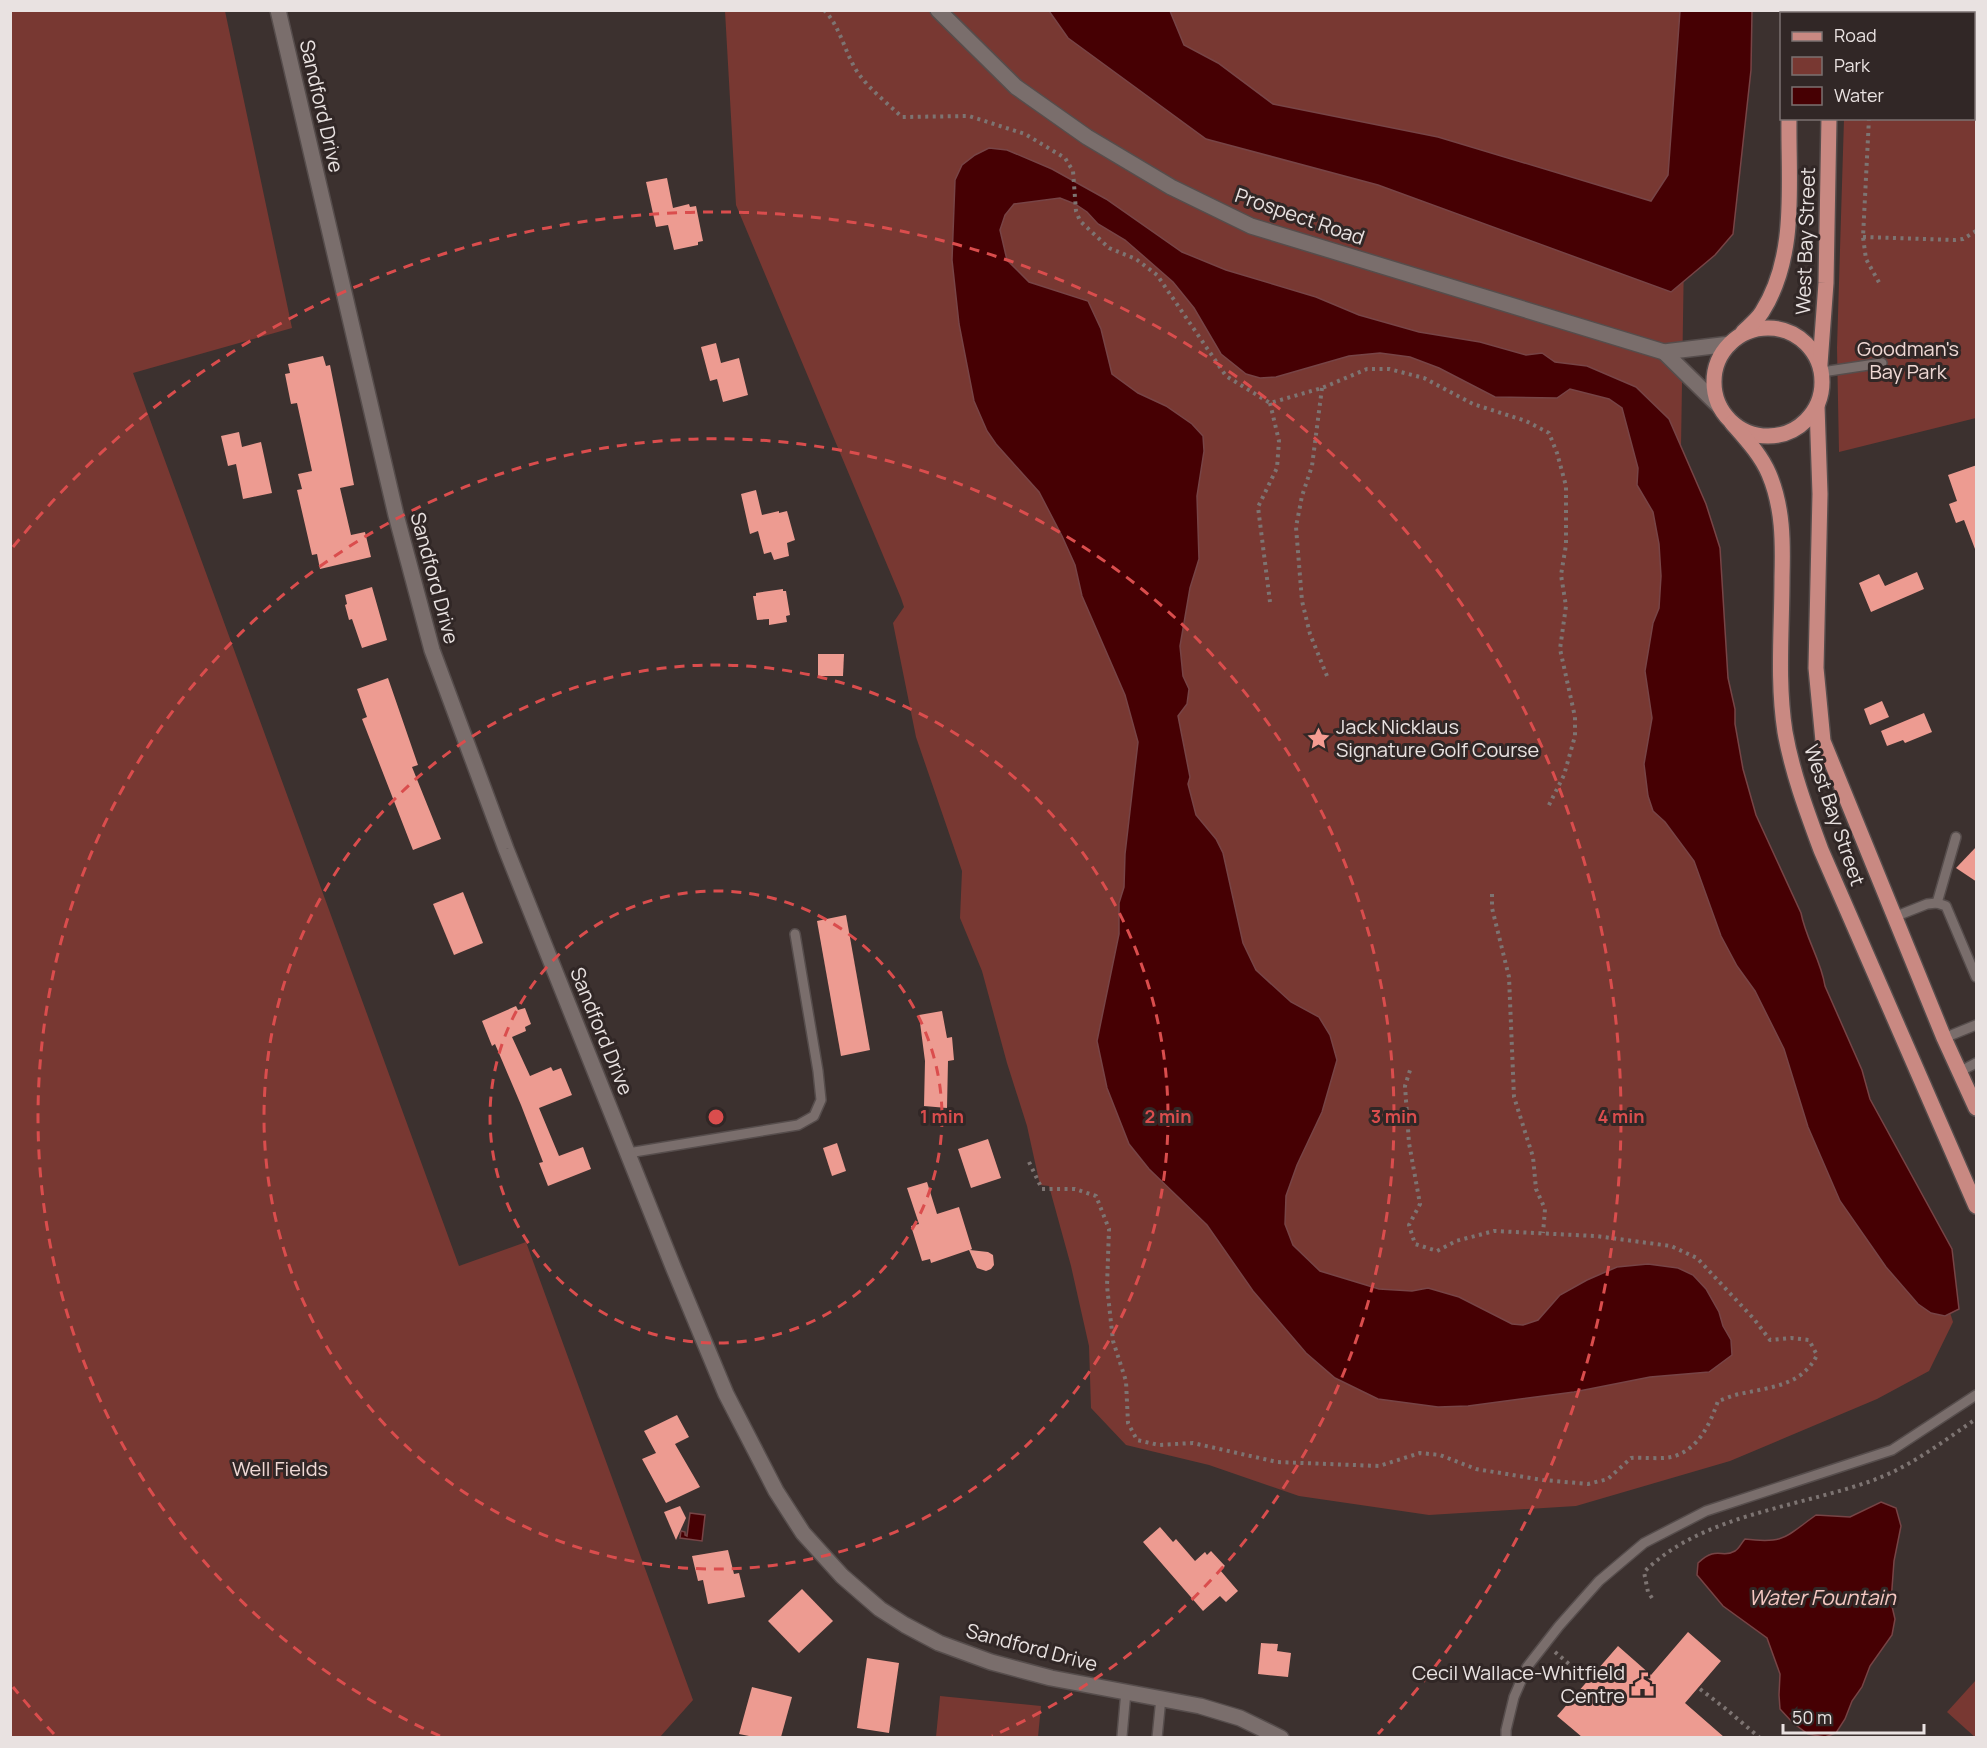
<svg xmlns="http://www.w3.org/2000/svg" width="1987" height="1748" viewBox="0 0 1987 1748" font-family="Manrope,sans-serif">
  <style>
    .green { fill: #783832 }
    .water { fill: #460003; stroke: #774446; stroke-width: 1.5 }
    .building { fill: #ed9b91 }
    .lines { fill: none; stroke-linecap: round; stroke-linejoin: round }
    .lane-casing { stroke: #564d4c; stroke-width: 12 }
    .secondary-casing { stroke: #564d4c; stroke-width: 18 }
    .primary-casing { stroke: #564d4c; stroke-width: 18 }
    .path { stroke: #7d7472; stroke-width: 4; stroke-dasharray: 3 4.5; stroke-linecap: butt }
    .lane { stroke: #7a6e6c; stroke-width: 9 }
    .secondary { stroke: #7a6e6c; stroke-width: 15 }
    .primary { stroke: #c98982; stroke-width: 15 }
    .ring { fill: none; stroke: #da4d4d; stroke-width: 3; stroke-dasharray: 10 8 }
    .labels { text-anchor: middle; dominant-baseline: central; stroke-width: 6; stroke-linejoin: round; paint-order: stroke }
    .street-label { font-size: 20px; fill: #e9e2e1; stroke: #312726 }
    .park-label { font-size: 20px; fill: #f0d9d5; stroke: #312726 }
    .poi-label { font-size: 20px; fill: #e9e2e1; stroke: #312726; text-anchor: start }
    .water-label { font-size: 21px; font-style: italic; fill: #f5c8c2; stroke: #312726 }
    .centre { fill: #da4d4d; stroke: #312726; stroke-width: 3 }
    .ring-label { font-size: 18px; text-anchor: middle; font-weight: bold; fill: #da4d4d; stroke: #312726; stroke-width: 6; stroke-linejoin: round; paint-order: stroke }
  </style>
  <rect width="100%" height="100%" fill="#3c312f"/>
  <g class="green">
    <path d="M11,10L225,11L292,328L133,373L459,1266L526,1242L693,1700L660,1737H11Z"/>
    <path d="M725,11H1730L1684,255L1679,575L1689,710L1937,1271L1953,1322L1929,1371L1877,1399L1730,1461L1576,1506L1429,1515L1299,1496L1209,1465L1126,1445L1091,1408L1089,1346L1071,1266L1049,1186L1040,1185L1027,1126L1007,1063L982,971L960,918L962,871L916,737L893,623L904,607L901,598L736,205Z"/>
    <path d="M1846,11H1976V418L1839,452L1837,348L1844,119L1974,118V14H1846Z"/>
    <path d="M1976,1680V1738L1947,1712Z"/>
    <path d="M940,1696L1041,1706L1038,1737H936Z"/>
  </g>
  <g class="water">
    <path d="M1049,11H1170L1184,45L1218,63L1273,104L1438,137L1651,201L1668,175L1680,11H1752L1751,70L1733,234L1715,255L1671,292L1378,185L1206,139L1068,38Z"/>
    <path d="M989,148L1007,150L1052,169L1106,199L1182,252L1226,270L1316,297L1359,315L1419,332L1480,342L1526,355L1542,353L1555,362L1587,366L1636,387L1669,419L1706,504L1720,548L1728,678L1735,709V724L1743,769L1756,815L1801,913C1806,939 1821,960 1825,986L1862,1070L1870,1099L1952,1249L1959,1309L1945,1316L1931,1313L1918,1304L1886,1267L1840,1201L1808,1127L1784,1049L1755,991L1737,966L1721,936L1694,861L1665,822L1653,811L1648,796L1644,764L1652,718L1645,671L1653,623L1659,608L1661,576L1659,544L1653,512L1637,485L1638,468L1622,408L1609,399L1570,389L1557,398L1495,397L1439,368L1410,357L1380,353L1349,356L1276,377L1260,378L1246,374L1221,354L1194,308L1173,282L1125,240L1098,224L1087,212L1075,204L1060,198L1014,204L1005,215L1000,230L1007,260L1029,282L1088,301L1101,329L1112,374L1138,393L1166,406L1192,424L1203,436L1204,451L1197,496L1199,559L1190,588L1180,646L1183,676L1189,689L1187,704L1178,716L1190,777L1188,784L1196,815L1216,839L1223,853L1243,943L1256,970L1291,1002L1319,1017L1330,1035L1337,1060L1322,1112L1297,1165L1286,1196L1285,1224L1293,1245L1320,1271L1379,1289L1412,1291L1428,1288L1459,1297L1512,1324L1523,1325L1538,1320L1560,1295L1587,1280L1617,1267L1648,1264L1678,1268L1693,1275L1706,1289L1719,1312L1723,1326L1731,1340L1732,1355L1709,1372L1650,1377L1574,1392L1468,1406L1438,1407L1378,1399L1335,1378L1306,1353L1253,1291L1207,1225L1149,1169L1129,1144L1107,1088L1097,1041L1119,934V903L1124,887L1125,854L1138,742L1125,695L1082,596L1075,565L1062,536L1039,492L996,444L987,431L974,401L959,324L952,260L955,180L962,165L975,155Z"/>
    <path d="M1881,1502L1896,1508L1901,1526L1894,1561L1891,1602L1895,1619L1892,1635L1870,1666L1862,1687L1852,1701L1845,1719L1836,1733L1825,1737L1808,1734L1793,1723L1780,1709L1779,1695L1780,1674L1767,1638L1723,1606L1697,1575L1698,1563C1717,1545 1722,1559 1735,1551C1739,1549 1742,1542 1745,1539C1785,1544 1785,1537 1816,1515L1850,1517Z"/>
    <path d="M690,1513L705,1515L702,1541L680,1538L681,1531L685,1532V1535L687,1536Z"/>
  </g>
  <g class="building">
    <path d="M667,178L673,208L689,204L690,207L696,206L703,241L698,242V245L674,250L668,225L656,227L646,182Z"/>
    <path d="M716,343L721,363L739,358L748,395L723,402L717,379L710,381L701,347Z"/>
    <path d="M323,356L326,366L330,365L354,485L340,488L351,535L365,532L371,557L320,569L317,554L312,555L297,490L302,489L298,474L312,471L297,403L291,404L285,374L290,373L288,364Z"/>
    <path d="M239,432L242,447L261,442L272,493L243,499L236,464L228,466L221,436Z"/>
    <path d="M1977,465V549H1975L1964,520L1956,523L1949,504L1957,501L1948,475Z"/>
    <path d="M756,490L762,515L779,511V513L787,511L795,540L787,543L789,556L774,560L771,552L764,554L758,531L750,534L741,494Z"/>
    <path d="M1917,572L1924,589L1871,612L1859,583L1879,574L1885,586Z"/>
    <path d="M372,587L387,640L362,648L352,619L349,620L345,605L347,604L345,595Z"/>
    <path d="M783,589V591H786L790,615L786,616L787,622L769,625V619L757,620L753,596H756V593Z"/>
    <path d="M818,654H844L843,676H818Z"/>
    <path d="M388,678L418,765L412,767L441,839L413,850L362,719L367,717L357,689Z"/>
    <path d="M1882,701L1889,717L1870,725L1864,709Z"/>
    <path d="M1924,713L1932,732L1905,743L1903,740L1887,746L1881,731Z"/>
    <path d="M1977,846V882L1956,868Z"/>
    <path d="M463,892L483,943L454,955L433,904Z"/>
    <path d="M846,915L870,1050L841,1056L817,921Z"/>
    <path d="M516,1006L518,1010L525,1008L531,1024L525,1027L526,1031L512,1037L530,1076L551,1067L553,1071L561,1068L572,1095L539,1108L559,1156L583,1147L591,1169L548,1186L539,1163L543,1162L521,1105L495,1044L492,1046L482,1021Z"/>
    <path d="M942,1011L947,1038L952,1037L954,1060L948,1061L947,1108L924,1106L925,1061L919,1015Z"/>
    <path d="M988,1139L1001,1178L971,1188L958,1149Z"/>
    <path d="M837,1143L846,1171L832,1176L823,1148Z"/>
    <path d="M927,1182L937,1214L959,1207L972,1249L970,1250L988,1252L993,1255L994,1265L991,1269L986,1271L977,1268L969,1250L931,1263L930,1259L922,1261L911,1226L919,1224L907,1188Z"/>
    <path d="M677,1415L689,1437L675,1444L700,1487L666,1503L642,1459L656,1453L644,1431Z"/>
    <path d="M680,1506L686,1518L676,1540L664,1512Z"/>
    <path d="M1160,1527L1173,1542L1176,1539L1195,1561L1205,1552L1207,1555L1211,1551L1225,1566L1220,1570L1238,1591L1226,1602L1220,1596L1203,1611L1143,1542Z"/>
    <path d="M728,1550L734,1574L739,1573L745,1597L708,1604L703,1580L698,1581L692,1556Z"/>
    <path d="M802,1589L833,1621L799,1653L768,1621Z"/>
    <path d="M1688,1632L1721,1661L1685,1703L1724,1737H1582L1557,1716L1618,1646L1651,1675Z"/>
    <path d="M1261,1643L1278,1644L1277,1651L1291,1653L1288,1677L1258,1674Z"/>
    <path d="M867,1658L899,1663L889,1733L857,1728Z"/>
    <path d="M752,1687L792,1697L781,1737H754L739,1734Z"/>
  </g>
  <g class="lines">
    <defs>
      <g id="lane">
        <path d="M1822,372L1882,363"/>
        <path d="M1937,903L1956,837"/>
        <path d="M1894,917L1927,904L1937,903L1946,906L1976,977"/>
        <path d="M1944,1038L1976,1025"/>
        <path d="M1959,1072L1976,1063"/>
        <path d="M628,1153L798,1125L814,1116L821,1100L818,1071L795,934"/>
        <path d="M1122,1736L1126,1691"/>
        <path d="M1157,1738L1161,1698"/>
        <path d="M1506,1738V1730L1514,1697L1527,1667L1559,1626L1599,1581L1644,1543L1706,1511L1892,1450L1976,1395"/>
      </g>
      <g id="secondary">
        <path d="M278,10L396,515L432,650L506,849L674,1269L726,1394L776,1491L803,1533L842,1576L880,1609L905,1625L939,1643L991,1662L1051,1678L1200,1706L1240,1718L1281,1738"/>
        <path d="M938,10L1016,87L1087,137L1171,187L1251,226L1664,352L1730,344"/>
        <path d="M1664,352L1720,407"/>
      </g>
      <g id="primary">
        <path d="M1791,14V10"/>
        <path d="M1831,14V10"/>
        <circle cx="1768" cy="382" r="54"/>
        <path d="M1743,332C1749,326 1757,320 1762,312C1798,255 1788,183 1789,118"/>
        <path d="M1820,364L1826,283L1829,118"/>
        <path d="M1817,406L1820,494L1816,668L1823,741L1944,1038L1976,1108"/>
        <path d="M1732,423C1746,439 1761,455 1769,474C1783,507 1783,542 1782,577C1782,629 1777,681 1785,732C1792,772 1807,812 1821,850L1976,1206"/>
      </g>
    </defs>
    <use href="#lane" class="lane-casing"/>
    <use href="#secondary" class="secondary-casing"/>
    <use href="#primary" class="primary-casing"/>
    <g class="path">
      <path d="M824,10C842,28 845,57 861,77C872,91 888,104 902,117L969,116L1025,134L1065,158L1073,171L1076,211L1080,221L1109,248L1136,259L1157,275L1226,376L1270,403L1322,388L1367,369H1389L1424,378L1473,404L1526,421L1549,433L1557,453L1566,486V545L1561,575L1566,606L1560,649L1575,717V736L1564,775L1547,809"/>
      <path d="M1873,14V10"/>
      <path d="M1869,118L1863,237L1866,259L1881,286"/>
      <path d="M1863,237L1955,240L1963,239L1976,231"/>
      <path d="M1322,388L1312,466L1302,496L1296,527L1302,601L1310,634L1327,676"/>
      <path d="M1270,403L1279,441L1277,468L1258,507L1270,602"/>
      <path d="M1492,894V908L1509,977L1514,1097L1533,1157L1536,1189L1545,1209L1543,1233"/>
      <path d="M1029,1162L1042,1189H1075L1096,1196L1109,1229L1107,1286L1113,1341L1126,1381L1128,1423L1137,1440L1159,1445L1193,1443L1277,1462L1379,1466L1420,1453L1440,1455L1476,1469L1543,1480L1588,1484L1608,1479L1631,1458C1643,1457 1664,1460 1675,1456C1699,1448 1710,1424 1718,1401C1725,1399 1733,1395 1740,1394C1770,1387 1802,1386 1817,1355L1809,1340L1791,1338L1770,1340L1754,1319L1697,1258L1671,1246L1596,1236L1494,1231L1456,1241L1437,1251L1415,1244L1409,1225L1420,1204L1409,1143L1405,1086L1411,1067"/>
      <path d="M1652,1598L1648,1592L1644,1572C1703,1513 1804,1507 1879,1478C1914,1464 1945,1440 1976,1419"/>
      <path d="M1555,1652L1582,1675"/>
      <path d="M1700,1689L1726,1709L1760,1738"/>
    </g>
    <use href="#lane" class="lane"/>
    <use href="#secondary" class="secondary"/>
    <use href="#primary" class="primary"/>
  </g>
  <g class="ring">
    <circle cx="716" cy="1117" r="226"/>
    <circle cx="716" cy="1117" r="452"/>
    <path d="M440 1736A678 678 0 1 1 992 1736"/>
    <path d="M54 1734A905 905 0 0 1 13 1687M13 547A905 905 0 1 1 1378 1734"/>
  </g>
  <defs>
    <symbol id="sight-bare" viewBox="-9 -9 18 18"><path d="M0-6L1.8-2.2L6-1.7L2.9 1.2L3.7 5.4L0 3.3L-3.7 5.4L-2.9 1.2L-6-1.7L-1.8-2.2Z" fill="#f59c92" stroke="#312726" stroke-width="2.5" paint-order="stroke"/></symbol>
    <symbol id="civic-bare" viewBox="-9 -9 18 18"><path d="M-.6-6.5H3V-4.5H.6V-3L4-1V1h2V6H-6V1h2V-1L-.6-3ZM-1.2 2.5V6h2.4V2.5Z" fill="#f59c92" stroke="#312726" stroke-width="2.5" paint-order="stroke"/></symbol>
  </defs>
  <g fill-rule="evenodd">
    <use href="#sight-bare" x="1302" y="722" width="33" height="33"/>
    <use href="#civic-bare" x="1626" y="1668" width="33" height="33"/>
  </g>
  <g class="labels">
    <g class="street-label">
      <text transform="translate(322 106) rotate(77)">Sandford Drive</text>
      <text transform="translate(1300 216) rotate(19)">Prospect Road</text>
      <text transform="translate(1805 241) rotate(-88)">West Bay Street</text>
      <text transform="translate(435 578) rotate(75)">Sandford Drive</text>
      <text transform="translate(1835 815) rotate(71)">West Bay Street</text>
      <text transform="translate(602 1031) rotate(68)">Sandford Drive</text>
      <text transform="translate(1032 1647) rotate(15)">Sandford Drive</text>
    </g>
    <g class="park-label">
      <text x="1908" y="348">Goodman's<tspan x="1908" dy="23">Bay Park</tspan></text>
      <text x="280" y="1468">Well Fields</text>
    </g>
    <g class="poi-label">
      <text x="1336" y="726">Jack Nicklaus<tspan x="1336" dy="23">Signature Golf Course</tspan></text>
      <text x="1625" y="1672" text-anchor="end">Cecil Wallace-Whitfield<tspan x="1625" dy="23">Centre</tspan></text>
    </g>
    <g class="water-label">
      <text x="1822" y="1597">Water Fountain</text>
    </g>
  </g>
  <circle cx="716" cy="1117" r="9" class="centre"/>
  <g class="ring-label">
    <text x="942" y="1123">1 min</text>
    <text x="1168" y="1123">2 min</text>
    <text x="1394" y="1123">3 min</text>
    <text x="1621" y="1123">4 min</text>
  </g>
  <rect width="1987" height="1748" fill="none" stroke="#e9e2e1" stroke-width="24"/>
  <rect x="1780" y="12" width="195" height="108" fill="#312726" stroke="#7b7271" stroke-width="1.5"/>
  <rect x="1792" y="32" width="30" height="9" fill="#c98982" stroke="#7b7271" stroke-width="1.5"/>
  <text x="1834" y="42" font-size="18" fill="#e9e2e1">Road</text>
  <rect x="1792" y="57" width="30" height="18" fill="#783832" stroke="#7b7271" stroke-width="1.5"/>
  <text x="1834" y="72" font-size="18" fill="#e9e2e1">Park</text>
  <rect x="1792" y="87" width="30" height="18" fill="#460003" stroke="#7b7271" stroke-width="1.5"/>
  <text x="1834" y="102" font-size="18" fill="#e9e2e1">Water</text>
  <path d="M1783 1724v9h141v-9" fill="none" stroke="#e9e2e1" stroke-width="3"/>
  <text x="1792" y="1724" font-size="18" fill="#e9e2e1" stroke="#312726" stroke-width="4.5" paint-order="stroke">50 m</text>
</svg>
